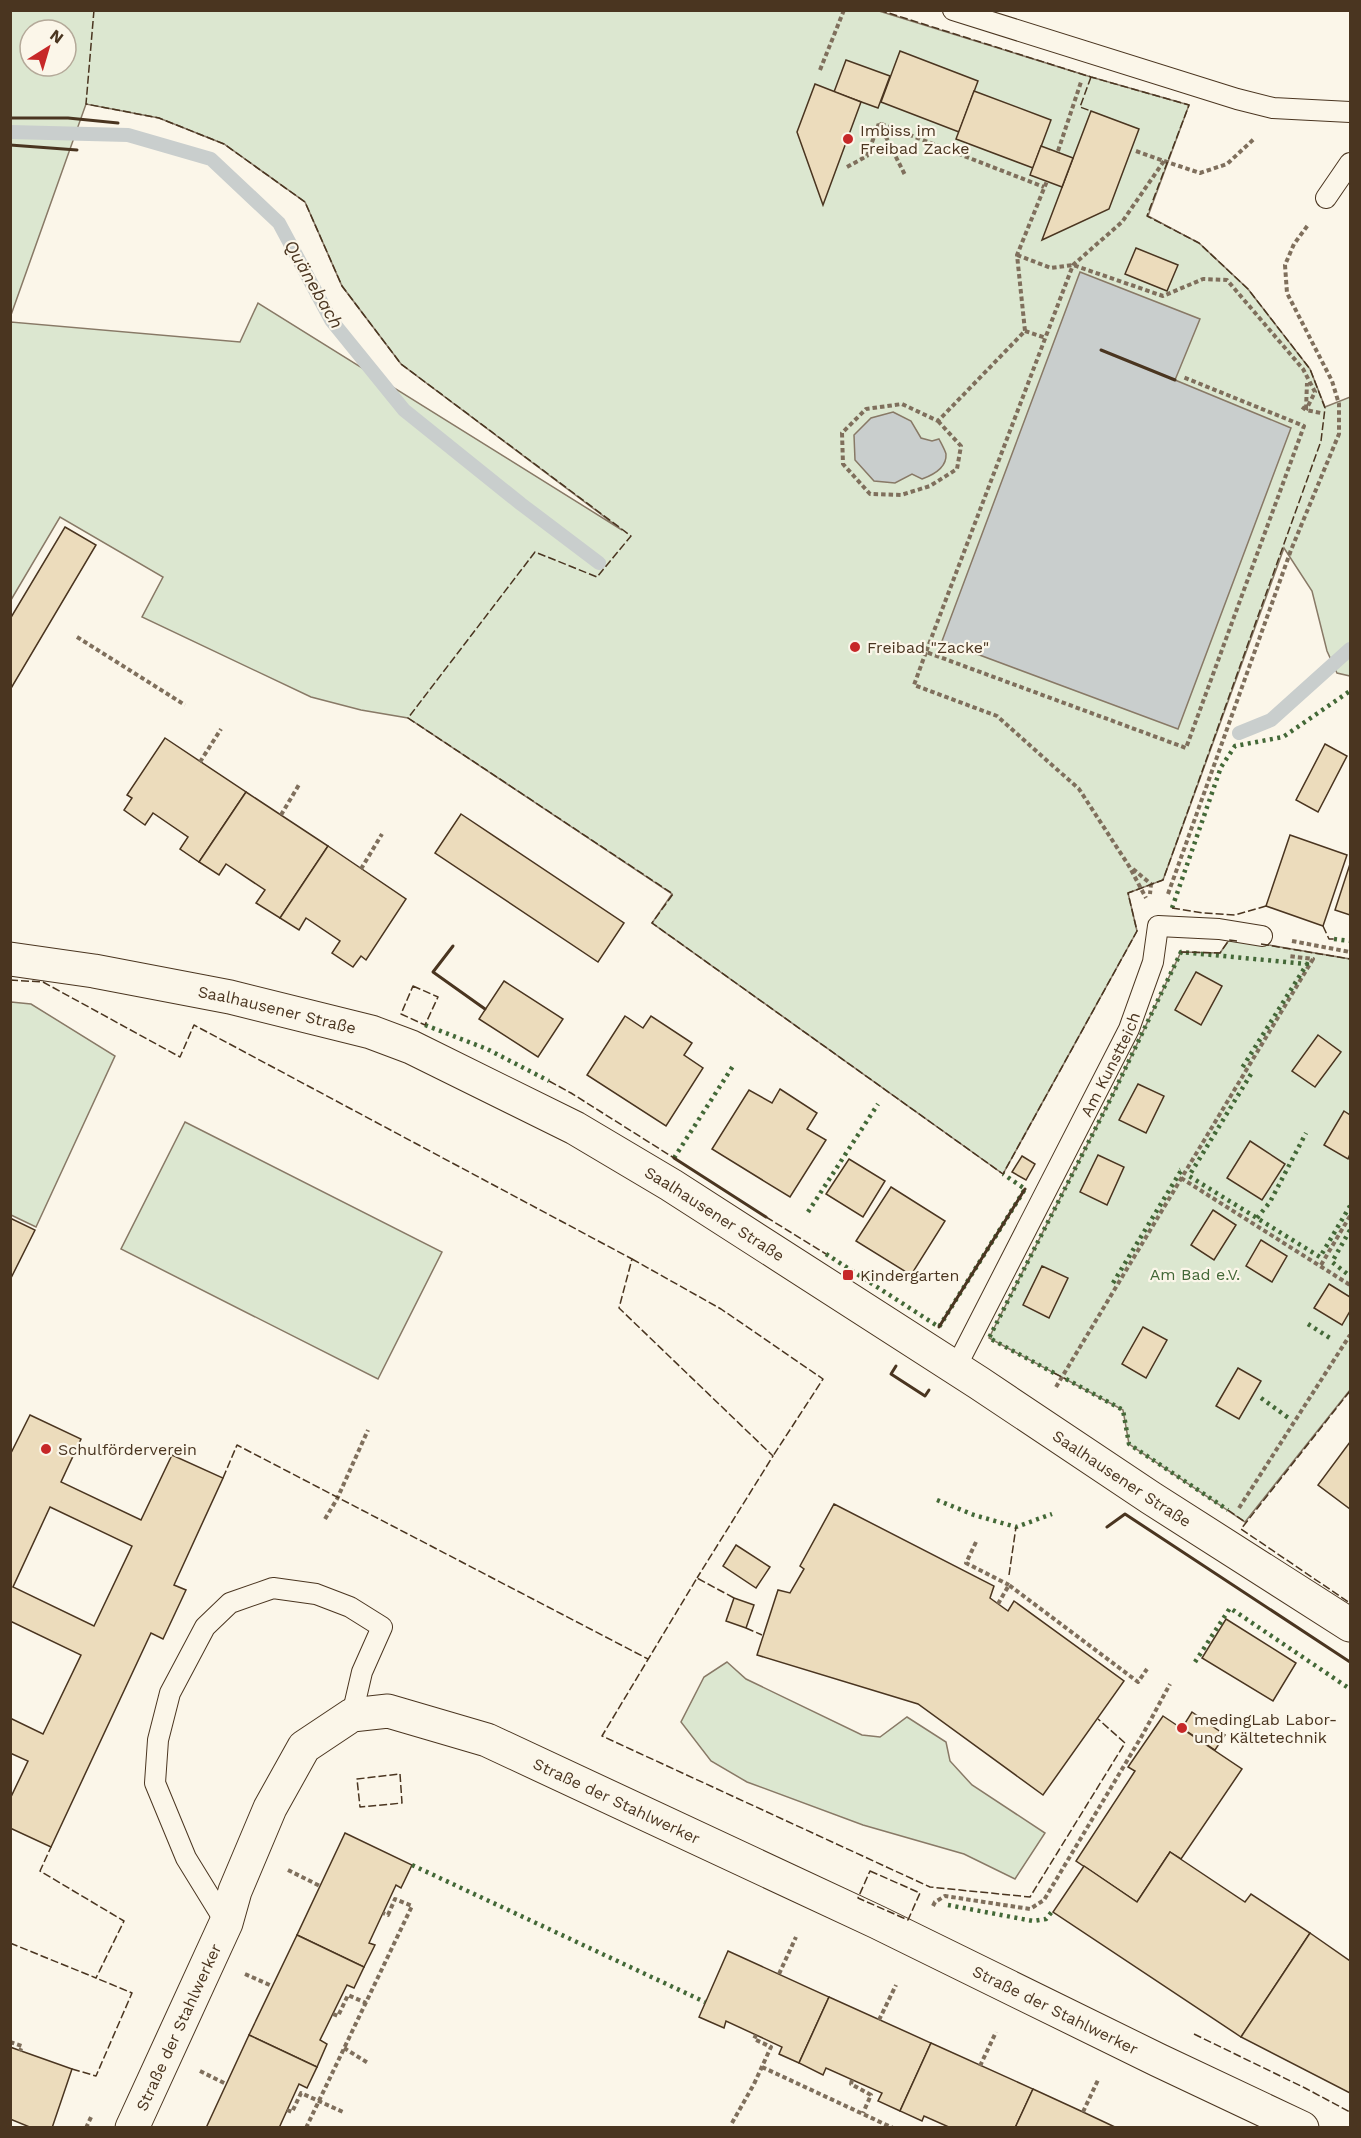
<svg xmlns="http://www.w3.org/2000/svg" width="1361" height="2138" viewBox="0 0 1361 2138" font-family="'Work Sans',sans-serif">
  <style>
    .green { fill: #dce7d0; stroke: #887966; stroke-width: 1.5; fill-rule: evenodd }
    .water { fill: #c9cecd; stroke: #887966; stroke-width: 1.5 }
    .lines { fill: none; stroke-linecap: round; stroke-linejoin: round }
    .stream { stroke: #c9cecd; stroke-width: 14 }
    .building { fill: #ecdcbc; stroke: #4a3520; stroke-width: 1.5; fill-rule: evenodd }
    .lane-casing { stroke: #4a3520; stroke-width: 22 }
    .street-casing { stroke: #4a3520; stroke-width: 35 }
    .path { stroke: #7f6f5c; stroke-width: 4; stroke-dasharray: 4.5 3; stroke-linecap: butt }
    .lane { stroke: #fbf6e9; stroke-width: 20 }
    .street { stroke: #fbf6e9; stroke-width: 33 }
    .hedge { stroke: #436837; stroke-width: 4.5; stroke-dasharray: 3 4.5; stroke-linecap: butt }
    .fence { stroke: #4a3520; stroke-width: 1.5; stroke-dasharray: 8 3; stroke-linecap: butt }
    .wall { stroke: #4a3520; stroke-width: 3 }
    .poi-dot { fill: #c62828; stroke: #fbf6e9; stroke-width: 2 }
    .labels { text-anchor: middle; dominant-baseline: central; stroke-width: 4.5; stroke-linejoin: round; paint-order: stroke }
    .poi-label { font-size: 16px; fill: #4a3520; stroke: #fbf6e9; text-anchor: start }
    .street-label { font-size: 16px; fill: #4a3520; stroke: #fbf6e9 }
    .park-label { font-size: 16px; fill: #436837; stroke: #fbf6e9 }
    .water-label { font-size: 18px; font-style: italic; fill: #4a3520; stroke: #fbf6e9 }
  </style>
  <rect width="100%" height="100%" fill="#fbf6e9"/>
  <g class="green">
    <path d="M11,11H879L1091,77L1189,105L1148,216L1199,243L1248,289L1310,369L1325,407L1350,397V676L1337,673L1327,651L1312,591L1284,548L1163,880L1128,893L1137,931L1003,1174L652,923L672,894L408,718L361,710L311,697L142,617L163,577L60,517L11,600V322L240,342L258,303L622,530L401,364L342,286L305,202L224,144L159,118L86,104L11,315ZM30,30H66V66H30Z"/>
    <path d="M1229,940L1269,945L1350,959V1390L1245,1522L1129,1444L1123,1410L989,1338L1114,1092L1181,952L1220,953Z"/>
    <path d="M11,1002L31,1004L115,1056L36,1227L11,1215Z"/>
    <path d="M185,1122L442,1252L378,1379L121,1249Z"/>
    <path d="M727,1662L746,1679L862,1735L880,1737L907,1717L946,1742L950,1761L972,1785L1045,1833L1015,1879L964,1854L863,1825L747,1782L711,1761L681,1722L704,1677Z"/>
  </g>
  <g class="water">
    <path d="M1080,272L1200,319L1175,380L1291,428L1178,729L942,641Z"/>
    <path d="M893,412L911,421L921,438L932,441L939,439C941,443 945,450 946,454C947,468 933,475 922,479L912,474L895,483L874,481L855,460L854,435L871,418Z"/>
  </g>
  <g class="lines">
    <g class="stream">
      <path d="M10,132L128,135L211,159L279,223L331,320L404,410L521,504L599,563"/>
      <path d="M1239,733L1271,720L1350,649"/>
    </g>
  </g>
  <g class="building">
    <path d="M900,51L978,81L959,132L881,102Z"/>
    <path d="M846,60L890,76L878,108L834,92Z"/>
    <path d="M815,84L861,102L823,205L797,132Z"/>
    <path d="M974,91L1051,120L1033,168L956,139Z"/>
    <path d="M1091,111L1139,129L1109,209L1042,240Z"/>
    <path d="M1041,146L1073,158L1062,187L1030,175Z"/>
    <path d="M1136,248L1178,265L1167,291L1125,274Z"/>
    <path d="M65,527L96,545L10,690V619Z"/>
    <path d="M165,738L246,792L199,862L180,849L188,837L153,813L145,825L124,810L132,798L127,795Z"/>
    <path d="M1325,744L1347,756L1318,812L1296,800Z"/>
    <path d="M246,792L328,846L280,918L256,903L265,890L226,864L219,875L199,862Z"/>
    <path d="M461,814L624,923L598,962L435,853Z"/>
    <path d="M1290,835L1347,855L1323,926L1266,906Z"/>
    <path d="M328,846L406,899L366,960L361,956L353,967L332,953L340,941L306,918L299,930L280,918Z"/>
    <path d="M1350,864V915L1335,910Z"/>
    <path d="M1196,972L1222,986L1201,1025L1175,1010Z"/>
    <path d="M504,981L563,1019L538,1057L479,1019Z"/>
    <path d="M625,1016L643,1028L651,1016L692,1043L684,1055L703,1068L666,1126L587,1075Z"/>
    <path d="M1318,1035L1341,1052L1315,1087L1292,1071Z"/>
    <path d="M1138,1084L1164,1096L1146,1133L1119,1120Z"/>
    <path d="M780,1089L817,1113L807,1129L826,1140L790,1197L712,1149L749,1090L772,1103Z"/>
    <path d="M1344,1111L1350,1115V1154L1348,1159L1324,1145Z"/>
    <path d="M1250,1141L1285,1164L1262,1200L1227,1178Z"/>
    <path d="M1098,1155L1124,1167L1107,1205L1080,1192Z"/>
    <path d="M1022,1156L1035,1164L1026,1180L1012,1172Z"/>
    <path d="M849,1159L885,1181L863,1217L826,1194Z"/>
    <path d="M891,1187L945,1221L911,1275L856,1241Z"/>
    <path d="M1213,1210L1236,1225L1214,1260L1191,1245Z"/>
    <path d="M10,1218L35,1230L10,1280Z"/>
    <path d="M1261,1240L1287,1256L1272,1282L1246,1266Z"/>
    <path d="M1042,1266L1068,1278L1049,1318L1023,1305Z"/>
    <path d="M1329,1284L1350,1297V1311L1342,1325L1314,1308Z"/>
    <path d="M1143,1327L1167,1340L1146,1378L1122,1364Z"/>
    <path d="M1238,1368L1261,1381L1239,1419L1216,1406Z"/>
    <path d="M30,1415L81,1439L61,1482L141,1520L172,1455L223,1478L174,1585L186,1590L163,1639L151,1633L51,1847L10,1828V1799L28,1761L10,1753V1718L43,1734L81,1655L10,1621V1455ZM50,1507L132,1546L94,1626L13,1587Z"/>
    <path d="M1350,1442V1509L1318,1485Z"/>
    <path d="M834,1504L994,1586L990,1598L1008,1611L1014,1601L1124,1681L1043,1795L918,1704L757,1655L778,1590L790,1593L804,1569L800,1566Z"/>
    <path d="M736,1545L770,1567L756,1588L723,1566Z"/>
    <path d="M734,1598L754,1605L746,1628L726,1621Z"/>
    <path d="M1226,1619L1296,1663L1273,1701L1202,1658Z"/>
    <path d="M1192,1712L1225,1735L1215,1750L1182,1728Z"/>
    <path d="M1163,1716L1242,1769L1181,1859L1170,1852L1137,1902L1076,1861L1135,1771L1128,1767Z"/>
    <path d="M345,1833L412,1865L401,1888L396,1885L369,1943L375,1945L364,1967L297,1935Z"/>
    <path d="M1170,1852L1245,1902L1251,1894L1310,1933L1241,2037L1053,1912L1084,1866L1137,1902Z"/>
    <path d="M1310,1933L1350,1961V2093L1241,2037Z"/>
    <path d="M297,1935L364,1967L354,1988L347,1985L320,2040L327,2044L317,2067L249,2035Z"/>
    <path d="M728,1951L829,1997L799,2063L779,2054L782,2047L726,2021L724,2028L699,2017Z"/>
    <path d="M829,1997L931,2043L900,2111L878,2101L882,2093L826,2068L823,2075L799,2063Z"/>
    <path d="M249,2035L317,2067L307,2088L299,2084L279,2128H206Z"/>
    <path d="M931,2043L1033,2089L1015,2128H951L924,2116L922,2121L900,2111Z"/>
    <path d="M10,2047L72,2069L52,2128H32L10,2119Z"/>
    <path d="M1033,2089L1083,2112L1117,2128H1015Z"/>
  </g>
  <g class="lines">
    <defs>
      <g id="lane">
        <path d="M953,10L1237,99L1273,108L1350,112"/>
        <path d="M1326,198L1350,163"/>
        <path id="s1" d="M955,1369L1129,1029L1153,962L1158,926L1219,929L1262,936"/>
        <path d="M226,1923L186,1858L155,1783L158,1740L170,1693L205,1627L230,1603L273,1588L316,1594L350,1607L382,1627L362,1672L352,1715"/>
      </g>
      <g id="street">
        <path id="s2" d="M10,959L94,971L230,997L371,1032L411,1047L575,1128L671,1185L979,1383L1151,1498L1350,1625"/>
        <path id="s3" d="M132,2128L226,1923L235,1891L270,1808L304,1747L352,1715L388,1711L487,1740L877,1922L1158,2060L1302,2128"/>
      </g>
    </defs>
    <use href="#lane" class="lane-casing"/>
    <use href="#street" class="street-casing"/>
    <g class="path">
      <path d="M820,70L844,10"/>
      <path d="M879,123L905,175"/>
      <path d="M1058,151L1081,82"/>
      <path d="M1136,151L1164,161L1122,222L1073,265L926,652L1186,748L1304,426L1183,377"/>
      <path d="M1164,161L1200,173L1227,164L1255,138"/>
      <path d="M847,167L867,156L879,123L1044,187"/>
      <path d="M1017,255L1051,268L1073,265L1163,296L1203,279L1227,280L1303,369L1315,392L1306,410"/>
      <path d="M1025,331L1046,338"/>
      <path d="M1302,407L1306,410L1321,413"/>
      <path d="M1306,409L1307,383"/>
      <path d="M938,421L961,446L957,469L930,486L901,495L870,494L843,464L842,433L866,409L902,404L938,421L1025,331L1017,255L1047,181"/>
      <path d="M77,637L185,705"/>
      <path d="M926,652L914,685L997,716L1079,789L1129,866L1146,898"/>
      <path d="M200,762L221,729"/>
      <path d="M281,815L300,783"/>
      <path d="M361,869L382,834"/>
      <path d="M1133,869L1151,884L1150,894"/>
      <path d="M1168,894L1291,550L1339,434V404L1332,381L1287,293L1285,265L1294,244L1308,225"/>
      <path d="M1292,941L1350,952"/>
      <path d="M1181,1178L1350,1285"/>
      <path d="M1321,1265L1350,1216"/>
      <path d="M1056,1387L1313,959L1288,956"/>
      <path d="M1239,1508L1350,1335"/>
      <path d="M325,1519L337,1499L368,1430"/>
      <path d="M976,1542L966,1563L1009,1585"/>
      <path d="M998,1604L1009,1585L1138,1682L1147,1669"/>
      <path d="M288,1870L320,1886"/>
      <path d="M933,1906L935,1902L945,1896L1030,1909L1044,1900L1143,1734L1170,1684"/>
      <path d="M245,1974L272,1986"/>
      <path d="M779,1974L796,1937"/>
      <path d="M333,2014L338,2016L348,1995L366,2003"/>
      <path d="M879,2020L896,1985"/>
      <path d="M10,2042L22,2046L20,2051"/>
      <path d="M344,2048L368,2063"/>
      <path d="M980,2066L996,2032"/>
      <path d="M762,2067L893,2128"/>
      <path d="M200,2071L226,2084"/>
      <path d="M852,2080L851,2084L871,2095L863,2113"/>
      <path d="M287,2110L292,2112L301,2093L343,2112"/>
      <path d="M1083,2112L1098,2080"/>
      <path d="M732,2123L754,2084L771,2047L754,2039L756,2035"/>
      <path d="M86,2128L92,2115"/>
      <path d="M306,2128L412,1906L395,1899L388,1915L383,1913"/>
      <path d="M1198,2128V2127"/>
    </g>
    <use href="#lane" class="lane"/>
    <use href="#street" class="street"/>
    <g class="hedge">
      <path d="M1172,908L1221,767L1235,746L1283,737L1350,691"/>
      <path d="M1334,939L1350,941"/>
      <path d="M425,1025L487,1049L549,1081"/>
      <path d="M1251,1074L1189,1176L1320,1257L1350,1206"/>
      <path d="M674,1158L733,1066"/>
      <path d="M808,1212L878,1104"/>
      <path d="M1257,1218L1270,1202L1306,1133"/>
      <path d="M1350,1230L1332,1262L1350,1276"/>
      <path d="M826,1254L939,1327L1025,1189L1003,1174"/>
      <path d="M1113,1283L1182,1169L1180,1170"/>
      <path d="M1308,1324L1333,1340"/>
      <path d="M1054,1373L989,1338L1114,1092L1181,952L1307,964L1242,1068"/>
      <path d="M1066,1379L1123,1410L1129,1444L1228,1510"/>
      <path d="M1261,1398L1290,1419"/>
      <path d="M937,1500L974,1515L1016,1527L1052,1514"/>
      <path d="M1195,1662L1230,1608L1350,1689"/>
      <path d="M412,1865L705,2002"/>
      <path d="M948,1905L1033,1921L1046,1919L1054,1909"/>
    </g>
    <g class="fence">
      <path d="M94,10L86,104L159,118L224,144L305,202L342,286L401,364L631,536L597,577L535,552L408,718L673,894L652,923L1003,1174L1137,931L1128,893L1163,880L1321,441L1325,408L1310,369L1248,289L1199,243L1147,216L1189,105L1091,77L879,10"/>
      <path d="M1091,77L1080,107L1091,111"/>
      <path d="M1172,908L1203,913L1235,915L1266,906"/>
      <path d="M1323,926L1329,939H1334"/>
      <path d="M1261,944L1350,959"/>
      <path d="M1181,952L1220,953L1229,940L1237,941"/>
      <path d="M10,980L43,982L180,1057L194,1025L632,1259L619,1308L773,1456L697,1578"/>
      <path d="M413,986L438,997L425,1025L401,1014Z"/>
      <path d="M549,1081L571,1093L674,1158"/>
      <path d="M766,1217L826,1254"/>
      <path d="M632,1259L721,1309L823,1379L773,1456"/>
      <path d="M1054,1373L1066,1379"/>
      <path d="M1350,1391L1241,1529L1350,1603"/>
      <path d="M223,1478L237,1445L648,1659"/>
      <path d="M1228,1510L1245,1522"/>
      <path d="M1009,1575L1016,1527"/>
      <path d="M734,1598L697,1578L602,1736L930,1887L1030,1897L1125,1743L1098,1719"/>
      <path d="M746,1628L762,1635"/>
      <path d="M400,1774L402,1803L360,1807L357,1779Z"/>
      <path d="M870,1871L920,1893L908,1920L858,1898Z"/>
      <path d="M10,1943L96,1978L124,1921L40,1871L51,1847"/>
      <path d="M1194,2034L1305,2088L1350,2112"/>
      <path d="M72,2069L96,2076L132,1993L96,1978"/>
    </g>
    <g class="wall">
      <path d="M10,118H68L118,123"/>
      <path d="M10,145L77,150"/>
      <path d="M1101,350L1175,380"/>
      <path d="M453,946L433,972L485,1009"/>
      <path d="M674,1158L766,1217"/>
      <path d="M939,1327L1025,1189"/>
      <path d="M896,1366L891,1374L925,1396L929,1390"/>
      <path d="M1107,1527L1125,1514L1350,1662"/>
    </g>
  </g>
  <g class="poi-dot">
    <circle cx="848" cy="139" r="6"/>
    <circle cx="855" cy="647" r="6"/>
    <rect x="842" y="1269" width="12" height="12" rx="3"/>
    <circle cx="46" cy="1449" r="6"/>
    <circle cx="1182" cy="1728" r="6"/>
  </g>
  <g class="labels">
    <g class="poi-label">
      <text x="860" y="130">Imbiss im<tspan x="860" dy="18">Freibad Zacke</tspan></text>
      <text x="867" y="647">Freibad "Zacke"</text>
      <text x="860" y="1275">Kindergarten</text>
      <text x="58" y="1449">Schulförderverein</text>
      <text x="1194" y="1719">medingLab Labor-<tspan x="1194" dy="18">und Kältetechnik</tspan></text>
    </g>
    <g class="street-label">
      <text stroke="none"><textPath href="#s2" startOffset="272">Saalhausener Straße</textPath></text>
      <text stroke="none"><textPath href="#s1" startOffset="342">Am Kunstteich</textPath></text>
      <text stroke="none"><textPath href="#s2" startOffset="758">Saalhausener Straße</textPath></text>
      <text stroke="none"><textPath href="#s2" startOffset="1244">Saalhausener Straße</textPath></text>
      <text stroke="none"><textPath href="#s3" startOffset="759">Straße der Stahlwerker</textPath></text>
      <text stroke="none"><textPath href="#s3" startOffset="1245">Straße der Stahlwerker</textPath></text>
      <text stroke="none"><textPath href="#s3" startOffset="111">Straße der Stahlwerker</textPath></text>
    </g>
    <g class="park-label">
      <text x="1195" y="1274">Am Bad e.V.</text>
    </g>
    <g class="water-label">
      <text transform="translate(314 284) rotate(60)">Quänebach</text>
    </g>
  </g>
  <rect width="1361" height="2138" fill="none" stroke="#4a3520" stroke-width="24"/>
  <g transform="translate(48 48) rotate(37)"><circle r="28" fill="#fbf6e9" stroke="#b4a999" stroke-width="1.5"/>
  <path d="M0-4.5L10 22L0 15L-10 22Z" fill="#c62828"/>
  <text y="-9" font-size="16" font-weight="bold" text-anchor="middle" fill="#4a3520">N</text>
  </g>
</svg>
